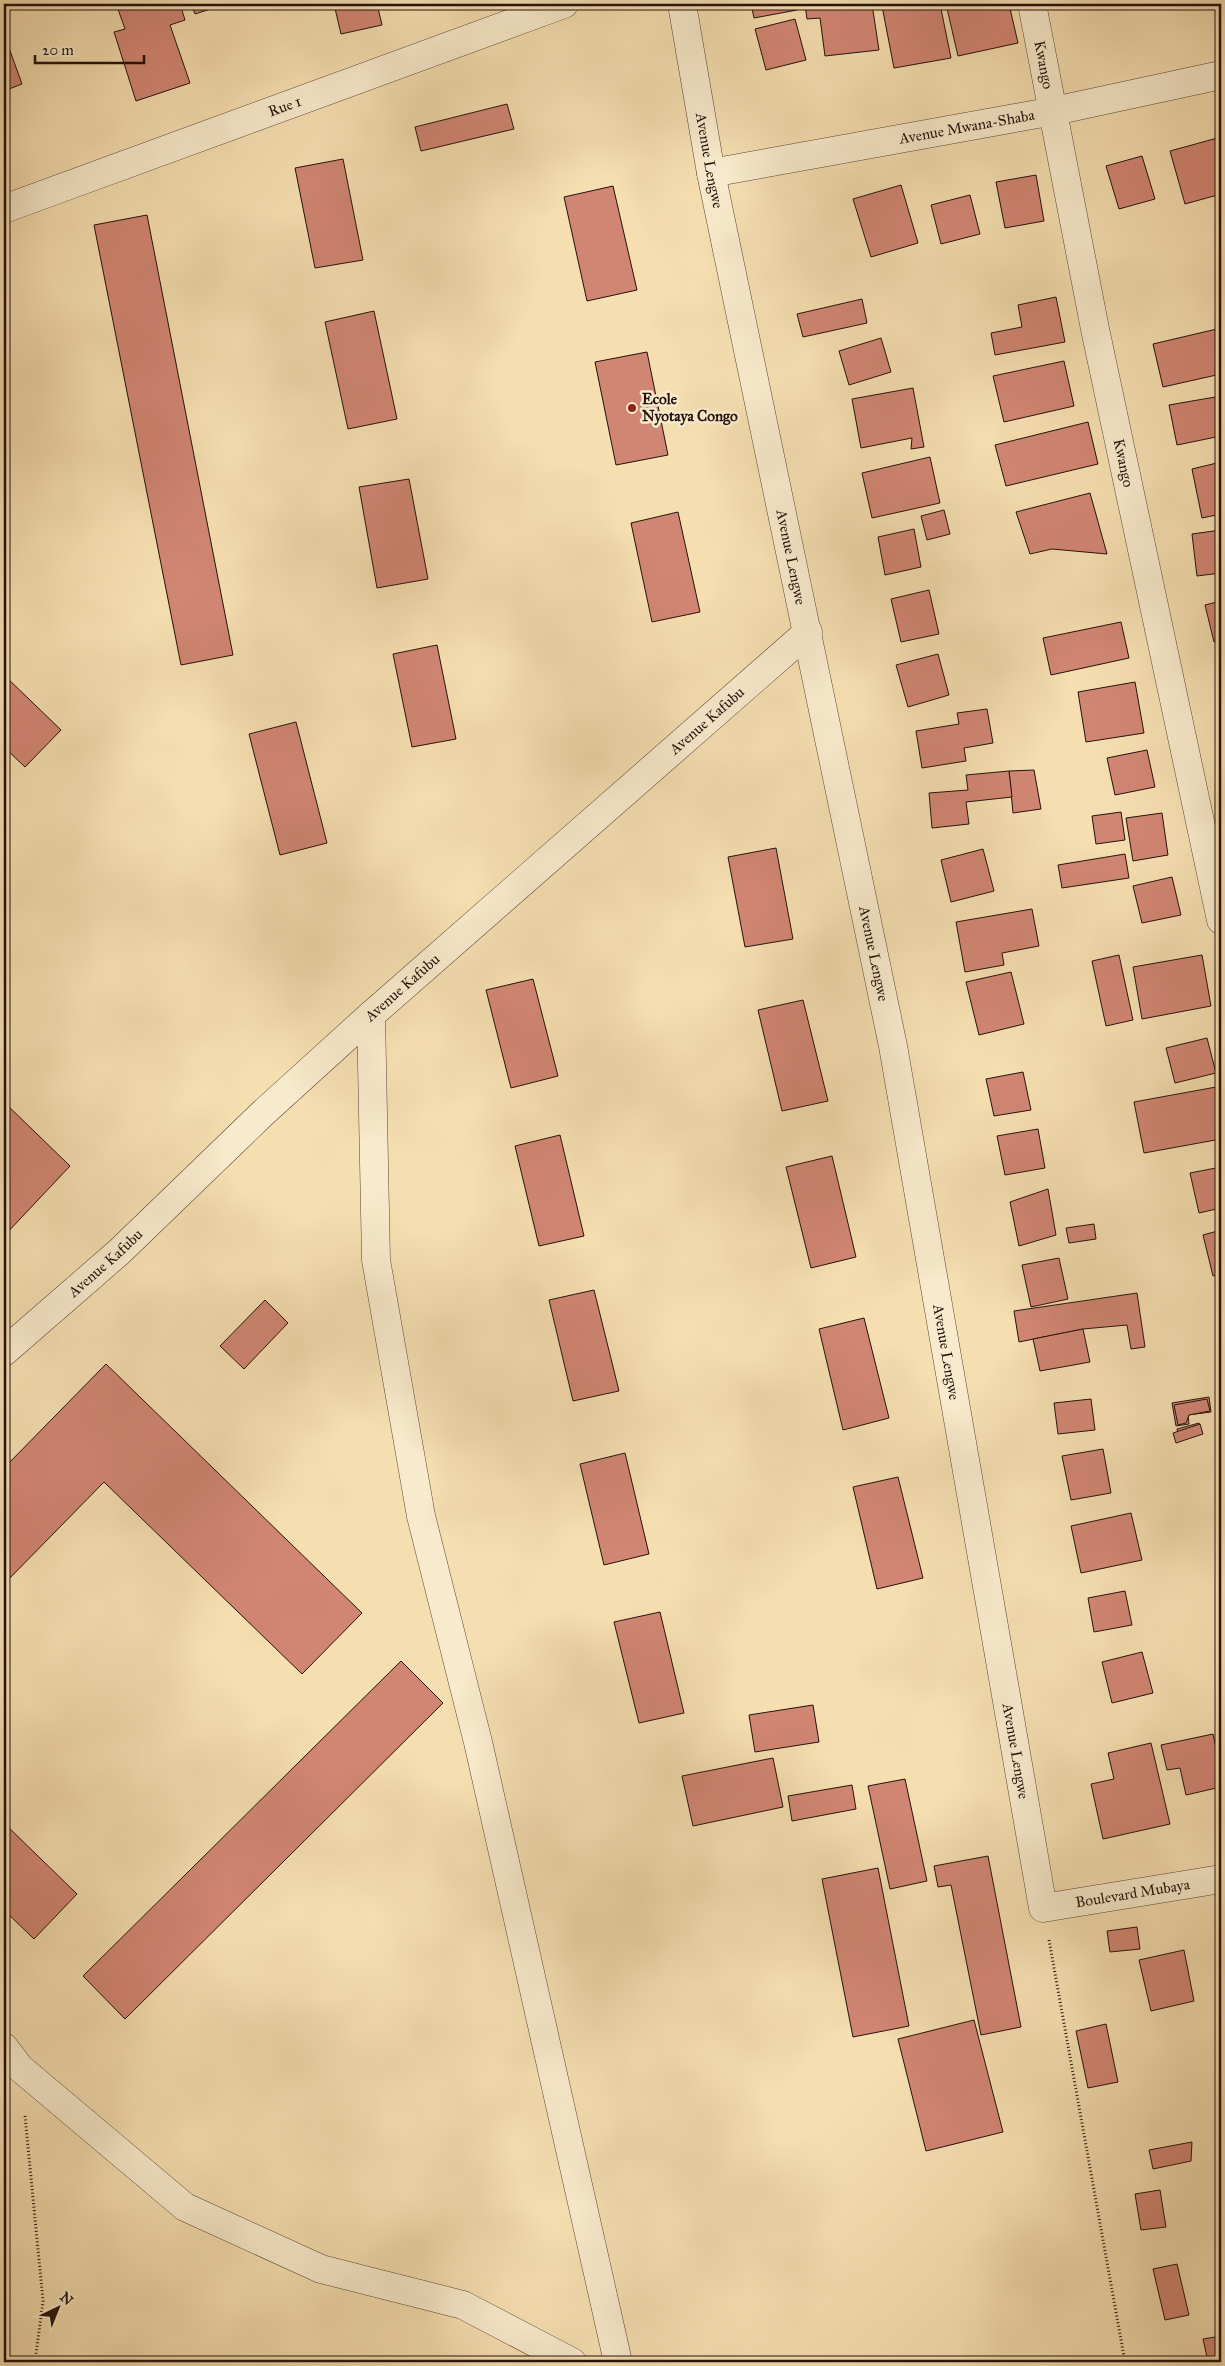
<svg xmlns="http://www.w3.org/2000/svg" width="1225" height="2366" viewBox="0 0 1225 2366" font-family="'IM FELL Great Primer',serif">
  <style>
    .building { fill: #d18673; stroke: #24110b }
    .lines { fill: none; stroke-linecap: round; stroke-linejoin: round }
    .minor-casing { stroke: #584434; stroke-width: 29 }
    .path { stroke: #24110b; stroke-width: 3; stroke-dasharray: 1 2.5; stroke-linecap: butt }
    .minor { stroke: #f8eacc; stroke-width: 28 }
    .poi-dot { fill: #8f2418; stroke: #f8eacc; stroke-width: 2 }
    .labels { text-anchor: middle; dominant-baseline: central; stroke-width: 5; stroke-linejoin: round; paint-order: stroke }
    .street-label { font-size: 15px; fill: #24110b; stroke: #f8eacc }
    .poi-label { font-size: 15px; font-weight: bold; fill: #24110b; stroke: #f8eacc; text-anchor: start }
  </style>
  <rect width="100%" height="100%" fill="#f5deb0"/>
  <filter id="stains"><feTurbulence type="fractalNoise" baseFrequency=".004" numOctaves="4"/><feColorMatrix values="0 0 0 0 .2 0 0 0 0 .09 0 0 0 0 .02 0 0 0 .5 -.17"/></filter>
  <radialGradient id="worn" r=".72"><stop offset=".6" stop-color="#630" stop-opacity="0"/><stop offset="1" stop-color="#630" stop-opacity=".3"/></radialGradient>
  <g class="building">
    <path d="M8,4H25L9,8Z"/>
    <path d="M49,4H71L51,10Z"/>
    <path d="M135,4H180L185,20L170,25L190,83L136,101L114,32L125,29L118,9Z"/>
    <path d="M191,4H226L195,14Z"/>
    <path d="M334,4H377L382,25L341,34Z"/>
    <path d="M751,4H796L797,10L754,18Z"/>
    <path d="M805,4H872L879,50L825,56L820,18L807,19Z"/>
    <path d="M891,4H940L951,58L894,68L882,6Z"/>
    <path d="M946,4H1009L1018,43L958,56Z"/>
    <path d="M1074,4H1096L1075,8Z"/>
    <path d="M795,19L806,60L766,70L755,29Z"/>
    <path d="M9,48L22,84L4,91V49Z"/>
    <path d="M507,104L514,129L421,151L415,127Z"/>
    <path d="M1221,137V194L1185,204L1170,151Z"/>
    <path d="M1142,156L1155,199L1119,209L1106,166Z"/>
    <path d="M343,159L363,260L315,268L295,168Z"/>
    <path d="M1036,175L1044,221L1005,228L996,182Z"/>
    <path d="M901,185L918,243L871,257L853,199Z"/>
    <path d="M613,186L637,290L587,301L564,197Z"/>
    <path d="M970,195L980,234L941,244L931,205Z"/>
    <path d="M147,215L233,655L181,665L94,225Z"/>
    <path d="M1056,297L1065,342L995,355L991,333L1022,327L1018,305Z"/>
    <path d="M862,299L867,323L803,337L797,314Z"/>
    <path d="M374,311L397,419L348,429L325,322Z"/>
    <path d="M1221,328V374L1163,387L1153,344Z"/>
    <path d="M881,338L891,372L849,385L839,351Z"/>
    <path d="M647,352L668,455L616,465L595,362Z"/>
    <path d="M1064,361L1074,406L1004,422L993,376Z"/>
    <path d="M913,388L924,447L911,449L912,438L861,448L852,399Z"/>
    <path d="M1221,396V436L1177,445L1169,405Z"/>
    <path d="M1088,422L1098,464L1006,486L995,445Z"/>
    <path d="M930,457L940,503L872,518L862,473Z"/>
    <path d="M1221,462V514L1202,518L1192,469Z"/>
    <path d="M409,479L428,579L377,588L359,487Z"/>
    <path d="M1090,493L1107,554L1052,549L1030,554L1016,512Z"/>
    <path d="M944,510L950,534L927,540L921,516Z"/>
    <path d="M678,512L700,612L652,622L631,523Z"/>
    <path d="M914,529L921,567L885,575L878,537Z"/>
    <path d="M1221,530V573L1197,576L1192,534Z"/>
    <path d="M929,590L939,634L901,642L891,599Z"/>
    <path d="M1221,601V640L1214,642L1205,605Z"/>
    <path d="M1121,622L1129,658L1051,675L1043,638Z"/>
    <path d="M437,645L456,739L412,747L393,654Z"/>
    <path d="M938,654L949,695L908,707L896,665Z"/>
    <path d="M1219,669H1221V688Z"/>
    <path d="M4,675L61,730L25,767L4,747Z"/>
    <path d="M1135,682L1144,733L1086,742L1078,692Z"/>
    <path d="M987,709L993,743L964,748L966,761L922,768L916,731L959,724L957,713Z"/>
    <path d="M296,722L327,843L280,855L249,734Z"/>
    <path d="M1147,750L1155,787L1115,795L1107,758Z"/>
    <path d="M1034,770L1041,809L1013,813L1009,771Z"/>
    <path d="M1009,771L1012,797L966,802L969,824L932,828L929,793L968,790L966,775Z"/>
    <path d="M1121,812L1125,840L1096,844L1092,816Z"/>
    <path d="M1162,813L1168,855L1133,861L1126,818Z"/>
    <path d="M776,848L793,939L745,947L728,857Z"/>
    <path d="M983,849L994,891L951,902L941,860Z"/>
    <path d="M1125,854L1129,878L1062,888L1058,865Z"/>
    <path d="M1172,877L1181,915L1142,923L1133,886Z"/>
    <path d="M1032,909L1039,946L1002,953L1004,965L965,972L956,922Z"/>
    <path d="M1119,955L1133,1020L1106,1026L1092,961Z"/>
    <path d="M1202,955L1211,1006L1142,1019L1133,967Z"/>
    <path d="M1011,972L1024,1024L979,1035L966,982Z"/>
    <path d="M533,979L558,1076L511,1088L486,990Z"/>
    <path d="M803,1000L828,1101L782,1111L758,1010Z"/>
    <path d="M1207,1038L1216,1073L1175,1083L1166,1048Z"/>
    <path d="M1023,1072L1031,1110L994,1116L986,1079Z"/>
    <path d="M1216,1087L1221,1116V1139L1144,1153L1134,1102Z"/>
    <path d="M4,1102L70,1166L4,1236Z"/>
    <path d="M1038,1129L1045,1168L1005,1175L997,1136Z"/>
    <path d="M560,1135L584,1236L539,1246L515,1146Z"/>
    <path d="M832,1156L856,1257L811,1268L786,1167Z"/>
    <path d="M1221,1167V1208L1199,1213L1190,1173Z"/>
    <path d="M1048,1189L1056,1235L1019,1246L1010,1202Z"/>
    <path d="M1094,1224L1096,1239L1069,1243L1066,1228Z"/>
    <path d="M1221,1230V1274L1213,1276L1203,1235Z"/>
    <path d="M1059,1258L1068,1299L1031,1307L1022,1265Z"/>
    <path d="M594,1290L619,1391L573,1401L549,1300Z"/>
    <path d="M1137,1293L1145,1347L1131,1349L1127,1325L1083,1329L1019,1342L1014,1311Z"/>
    <path d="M265,1300L288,1323L244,1369L220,1346Z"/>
    <path d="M1221,1303V1327L1216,1304Z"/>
    <path d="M864,1318L889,1418L843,1430L819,1329Z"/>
    <path d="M1083,1329L1090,1362L1040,1371L1033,1339Z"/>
    <path d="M106,1364L362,1613L302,1674L104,1482L4,1584V1468Z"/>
    <path d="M1209,1397L1211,1412L1188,1415L1189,1424L1176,1426L1172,1403Z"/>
    <path d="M1091,1399L1095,1430L1058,1434L1054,1403Z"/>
    <path d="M1207,1399L1210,1411L1189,1415L1186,1423L1178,1425L1174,1405Z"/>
    <path d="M1199,1423L1202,1432L1179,1438L1177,1429Z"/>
    <path d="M1200,1424L1203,1434L1176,1443L1173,1433Z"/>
    <path d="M1103,1449L1111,1493L1071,1500L1062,1456Z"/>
    <path d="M625,1453L649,1554L604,1565L580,1464Z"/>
    <path d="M898,1477L923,1578L877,1589L853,1487Z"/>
    <path d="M1131,1513L1142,1560L1081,1573L1071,1526Z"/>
    <path d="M1125,1591L1132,1625L1094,1632L1088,1598Z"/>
    <path d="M660,1612L684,1713L639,1723L614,1622Z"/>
    <path d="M1142,1652L1153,1693L1112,1703L1102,1662Z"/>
    <path d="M401,1661L443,1703L125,2019L83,1976Z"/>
    <path d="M813,1705L819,1742L755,1752L749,1715Z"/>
    <path d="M1213,1734L1221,1771V1787L1186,1795L1180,1768L1167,1770L1161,1745Z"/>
    <path d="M1151,1743L1170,1824L1103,1839L1091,1784L1114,1779L1108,1753Z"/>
    <path d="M773,1758L783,1807L693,1826L682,1776Z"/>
    <path d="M905,1779L927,1881L890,1889L868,1786Z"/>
    <path d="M852,1785L856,1809L792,1821L788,1796Z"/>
    <path d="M4,1823L77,1894L34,1939L4,1910Z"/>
    <path d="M988,1856L1021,2027L981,2035L951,1885L938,1887L934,1866Z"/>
    <path d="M878,1868L909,2026L853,2037L822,1879Z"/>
    <path d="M1137,1927L1140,1949L1110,1952L1107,1931Z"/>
    <path d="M1184,1950L1194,2001L1151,2011L1139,1960Z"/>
    <path d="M974,2020L1003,2132L926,2151L898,2039Z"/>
    <path d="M1106,2024L1118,2082L1088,2088L1076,2031Z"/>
    <path d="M1192,2142L1191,2161L1153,2169L1149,2150Z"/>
    <path d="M1160,2190L1166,2227L1141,2230L1135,2194Z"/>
    <path d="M1177,2264L1189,2315L1165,2320L1153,2269Z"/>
    <path d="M1221,2336V2362H1208L1203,2339Z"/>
  </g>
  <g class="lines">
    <defs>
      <g id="minor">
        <path id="s1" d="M682,4L711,173L893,1046L1043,1908L1221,1879"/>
        <path id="s2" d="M1032,4L1095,329L1221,920"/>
        <path id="s3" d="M711,173L1054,111L1221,75"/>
        <path id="s4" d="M4,209L564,4"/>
        <path d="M371,1015L376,1260L421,1516L478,1742L618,2362"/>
        <path id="s5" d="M4,1352L119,1252L262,1114L371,1015L808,632"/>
        <path d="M4,2047L20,2068L185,2207L321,2269L463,2305L572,2362"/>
      </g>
    </defs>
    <use href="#minor" class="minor-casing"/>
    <g class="path">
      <path d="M1049,1940L1125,2362"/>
      <path d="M25,2116L43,2301L35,2362"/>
    </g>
    <use href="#minor" class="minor"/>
  </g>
  <circle class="poi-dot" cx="632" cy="408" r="5"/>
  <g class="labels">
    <g class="street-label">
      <text stroke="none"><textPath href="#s2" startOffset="62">Kwango</textPath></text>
      <text stroke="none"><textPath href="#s4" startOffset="299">Rue 1</textPath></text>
      <text stroke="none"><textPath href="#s3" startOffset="260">Avenue Mwana-Shaba</textPath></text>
      <text stroke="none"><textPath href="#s1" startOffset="159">Avenue Lengwe</textPath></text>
      <text stroke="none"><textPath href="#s2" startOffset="468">Kwango</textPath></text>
      <text stroke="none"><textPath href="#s1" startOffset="564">Avenue Lengwe</textPath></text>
      <text stroke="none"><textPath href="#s5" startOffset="945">Avenue Kafubu</textPath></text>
      <text stroke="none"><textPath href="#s1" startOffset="969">Avenue Lengwe</textPath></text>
      <text stroke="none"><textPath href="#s5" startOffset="540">Avenue Kafubu</textPath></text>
      <text stroke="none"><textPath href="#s5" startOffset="135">Avenue Kafubu</textPath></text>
      <text stroke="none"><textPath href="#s1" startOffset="1374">Avenue Lengwe</textPath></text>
      <text stroke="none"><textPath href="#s1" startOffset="1779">Avenue Lengwe</textPath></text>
      <text stroke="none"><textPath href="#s1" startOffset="2029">Boulevard Mubaya</textPath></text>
    </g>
    <g class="poi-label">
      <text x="642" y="399">Ecole<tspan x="642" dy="17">Nyotaya Congo</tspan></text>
    </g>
  </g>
  <rect width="1225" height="2366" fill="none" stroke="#f5deb0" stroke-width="20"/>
  <rect x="5" y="5" width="1215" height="2356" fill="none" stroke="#24110b" stroke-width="2.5"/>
  <rect x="10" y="10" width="1205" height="2346" fill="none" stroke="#24110b"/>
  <g transform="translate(58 2308) rotate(43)" stroke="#f8eacc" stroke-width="4" paint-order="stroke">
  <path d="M0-4L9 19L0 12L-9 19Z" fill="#24110b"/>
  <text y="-8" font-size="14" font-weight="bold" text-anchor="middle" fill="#24110b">N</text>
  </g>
  <path d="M35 55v8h109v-8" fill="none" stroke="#24110b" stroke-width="2.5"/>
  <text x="42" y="55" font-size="15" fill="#24110b" stroke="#f8eacc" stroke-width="4" paint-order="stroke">20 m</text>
  <rect width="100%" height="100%" filter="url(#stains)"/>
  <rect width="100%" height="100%" fill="url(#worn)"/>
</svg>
